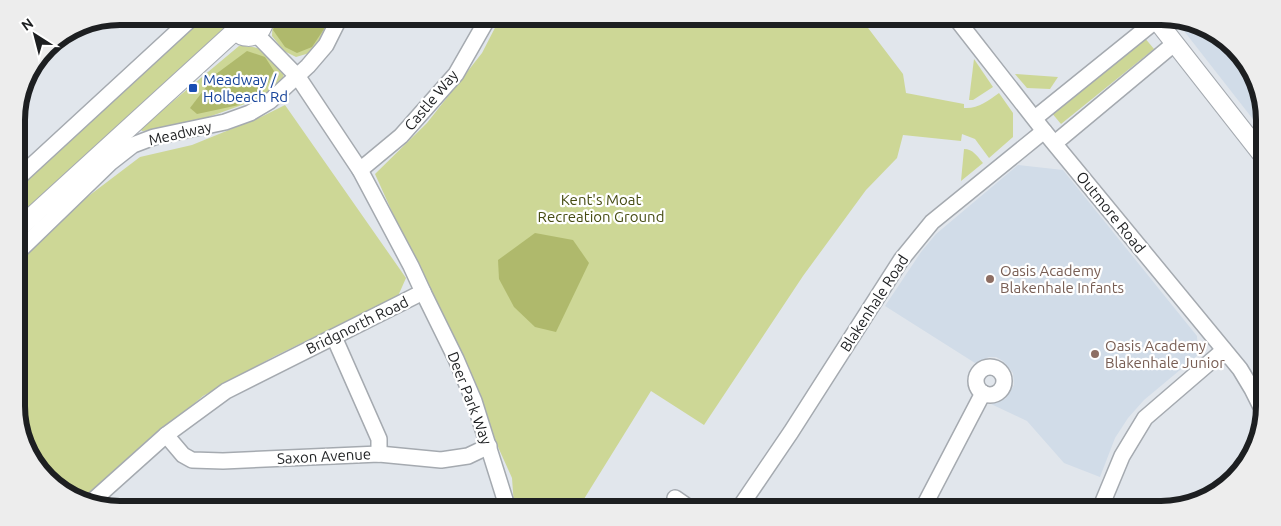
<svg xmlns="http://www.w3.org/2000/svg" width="1281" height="526" viewBox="0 0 1281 526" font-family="Ubuntu,sans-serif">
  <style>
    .built { fill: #d1dce8 }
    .green { fill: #cdd796 }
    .forest { fill: #afb96c }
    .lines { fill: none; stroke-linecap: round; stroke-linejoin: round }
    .minor-casing { stroke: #a5aab0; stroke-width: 18 }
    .tertiary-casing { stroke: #a5aab0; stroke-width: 20 }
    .minor { stroke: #fff; stroke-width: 15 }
    .tertiary { stroke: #fff; stroke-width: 18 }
    .transit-dot { fill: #1a4fb4; stroke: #fff; stroke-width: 2 }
    .education-dot { fill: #8d6e63; stroke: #fff; stroke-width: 2 }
    .labels { text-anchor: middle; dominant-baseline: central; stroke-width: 4.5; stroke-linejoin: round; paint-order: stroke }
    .transit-label { font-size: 15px; fill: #164399; stroke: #fff; text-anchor: start }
    .street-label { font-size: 15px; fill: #1d1f21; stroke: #fff }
    .park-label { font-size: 15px; fill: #464c12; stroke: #fff }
    .education-label { font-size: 15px; fill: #785e54; stroke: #fff; text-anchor: start }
    .rim { fill: none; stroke: #1d1f21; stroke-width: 6 }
  </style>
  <rect width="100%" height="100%" fill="#e1e6ec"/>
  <g class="built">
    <path d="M1177,22H1194L1239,52L1264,106L1263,132Z"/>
    <path d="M1018,165L1063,170L1197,336L1198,355L1144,400L1128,418L1115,438L1100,477L1064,463L1027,421L991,404L999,402L1006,398L1014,385L1013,373L1003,361L996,357H989L975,363L885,306L921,252L936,234Z"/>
  </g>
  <g class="green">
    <path d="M197,17H225L223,29L137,110L17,219V187L128,85Z"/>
    <path d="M273,17H333L328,31L313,52L296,57L284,51L272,36Z"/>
    <path d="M500,18L862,20L903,74L906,93L964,104V108C978,109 988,101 999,93L1013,113V137L989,158L975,139L962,134L961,141L903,135L897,158L866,190L803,276L704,425L651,391L579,507L514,506L512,478L375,174L427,123L482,53Z"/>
    <path d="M1144,37L1154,49L1061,124L1051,112Z"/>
    <path d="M239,46C266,46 268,53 284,73L282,83L267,96L189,124L169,129L142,131L140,129Z"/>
    <path d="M974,59L993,87L973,100H969Z"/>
    <path d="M1015,74L1058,77L1050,89L1027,88Z"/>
    <path d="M285,105L406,278L398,296L273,357L203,396L80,500L42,474L18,426L17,259L78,204L140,157L192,145L261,117Z"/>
    <path d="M964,149C973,149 977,156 983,163L961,181Z"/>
  </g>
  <g class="forest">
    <path d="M277,17H332L312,47L297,53L285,47L273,30Z"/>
    <path d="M247,51L265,57L274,71L266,87L239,105L197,114L190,108L216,74Z"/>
    <path d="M535,233L573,240L589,263L556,332L535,327L514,307L499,279L498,260Z"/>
  </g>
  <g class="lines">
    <defs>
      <g id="minor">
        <path d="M958,21L1044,131L1240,369L1252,389L1260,405"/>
        <path d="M1035,118L1154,22"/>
        <path d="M1055,143L1175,43"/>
        <path d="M360,170L401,136L456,74L488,18"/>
        <path d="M17,179L193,17"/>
        <path d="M17,253L110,163L133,145L154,137L225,122L250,113L270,101L308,66L326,45L340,17"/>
        <path d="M423,292L456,359L474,401L507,506"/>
        <path d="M334,337L379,439V454"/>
        <circle cx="990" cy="381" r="14"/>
        <path d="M166,435L183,455L192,460L223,461L379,454L441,460L468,456L489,446"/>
        <path d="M675,498L688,507"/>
        <path d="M89,504L166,435L226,391L423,292L411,266L360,170L298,77L257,35"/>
        <path d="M740,507L791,432L901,260L932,222L1044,131"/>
        <path d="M923,508L983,393"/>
        <path d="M1100,509L1122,456L1145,418L1224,350"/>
      </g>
      <g id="tertiary">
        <path d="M232,17C232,43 263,44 265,17"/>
        <path d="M1158,22L1263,156"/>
        <path d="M17,230L235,31"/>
      </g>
    </defs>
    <use href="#minor" class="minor-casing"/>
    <use href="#tertiary" class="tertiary-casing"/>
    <use href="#minor" class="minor"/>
    <use href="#tertiary" class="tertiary"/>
  </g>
  <rect class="transit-dot" x="188" y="83" width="10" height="10" rx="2.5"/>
  <g class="education-dot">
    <circle cx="990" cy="279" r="5"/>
    <circle cx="1095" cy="354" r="5"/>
  </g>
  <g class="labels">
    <g class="transit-label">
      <text x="203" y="79">Meadway /<tspan x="203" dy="17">Holbeach Rd</tspan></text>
    </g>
    <g class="street-label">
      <text transform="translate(431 100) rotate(-50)">Castle Way</text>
      <text transform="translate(180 133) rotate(-13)">Meadway</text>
      <text transform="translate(1111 212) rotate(51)">Outmore Road</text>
      <text transform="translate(874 303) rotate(-57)">Blakenhale Road</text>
      <text transform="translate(357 325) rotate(-26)">Bridgnorth Road</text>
      <text transform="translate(470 398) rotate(69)">Deer Park Way</text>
      <text transform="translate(324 456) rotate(-3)">Saxon Avenue</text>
    </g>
    <g class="park-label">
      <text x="601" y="199">Kent's Moat<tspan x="601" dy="17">Recreation Ground</tspan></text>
    </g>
    <g class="education-label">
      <text x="1000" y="270">Oasis Academy<tspan x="1000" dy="17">Blakenhale Infants</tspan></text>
      <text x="1105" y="345">Oasis Academy<tspan x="1105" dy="17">Blakenhale Junior</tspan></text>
    </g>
  </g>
  <path d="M0 0H1281V526H0ZM120 25H1161A95 95 0 0 1 1256 120V406A95 95 0 0 1 1161 501H120A95 95 0 0 1 25 406V120A95 95 0 0 1 120 25Z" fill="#ededed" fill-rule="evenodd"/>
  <path class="rim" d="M120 25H1161A95 95 0 0 1 1256 120V406A95 95 0 0 1 1161 501H120A95 95 0 0 1 25 406V120A95 95 0 0 1 120 25Z"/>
  <g transform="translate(35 35) rotate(324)" stroke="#ffffff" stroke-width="4" paint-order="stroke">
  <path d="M0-4L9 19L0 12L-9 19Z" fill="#1d1f21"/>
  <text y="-8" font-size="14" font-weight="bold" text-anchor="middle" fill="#1d1f21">N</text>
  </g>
</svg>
